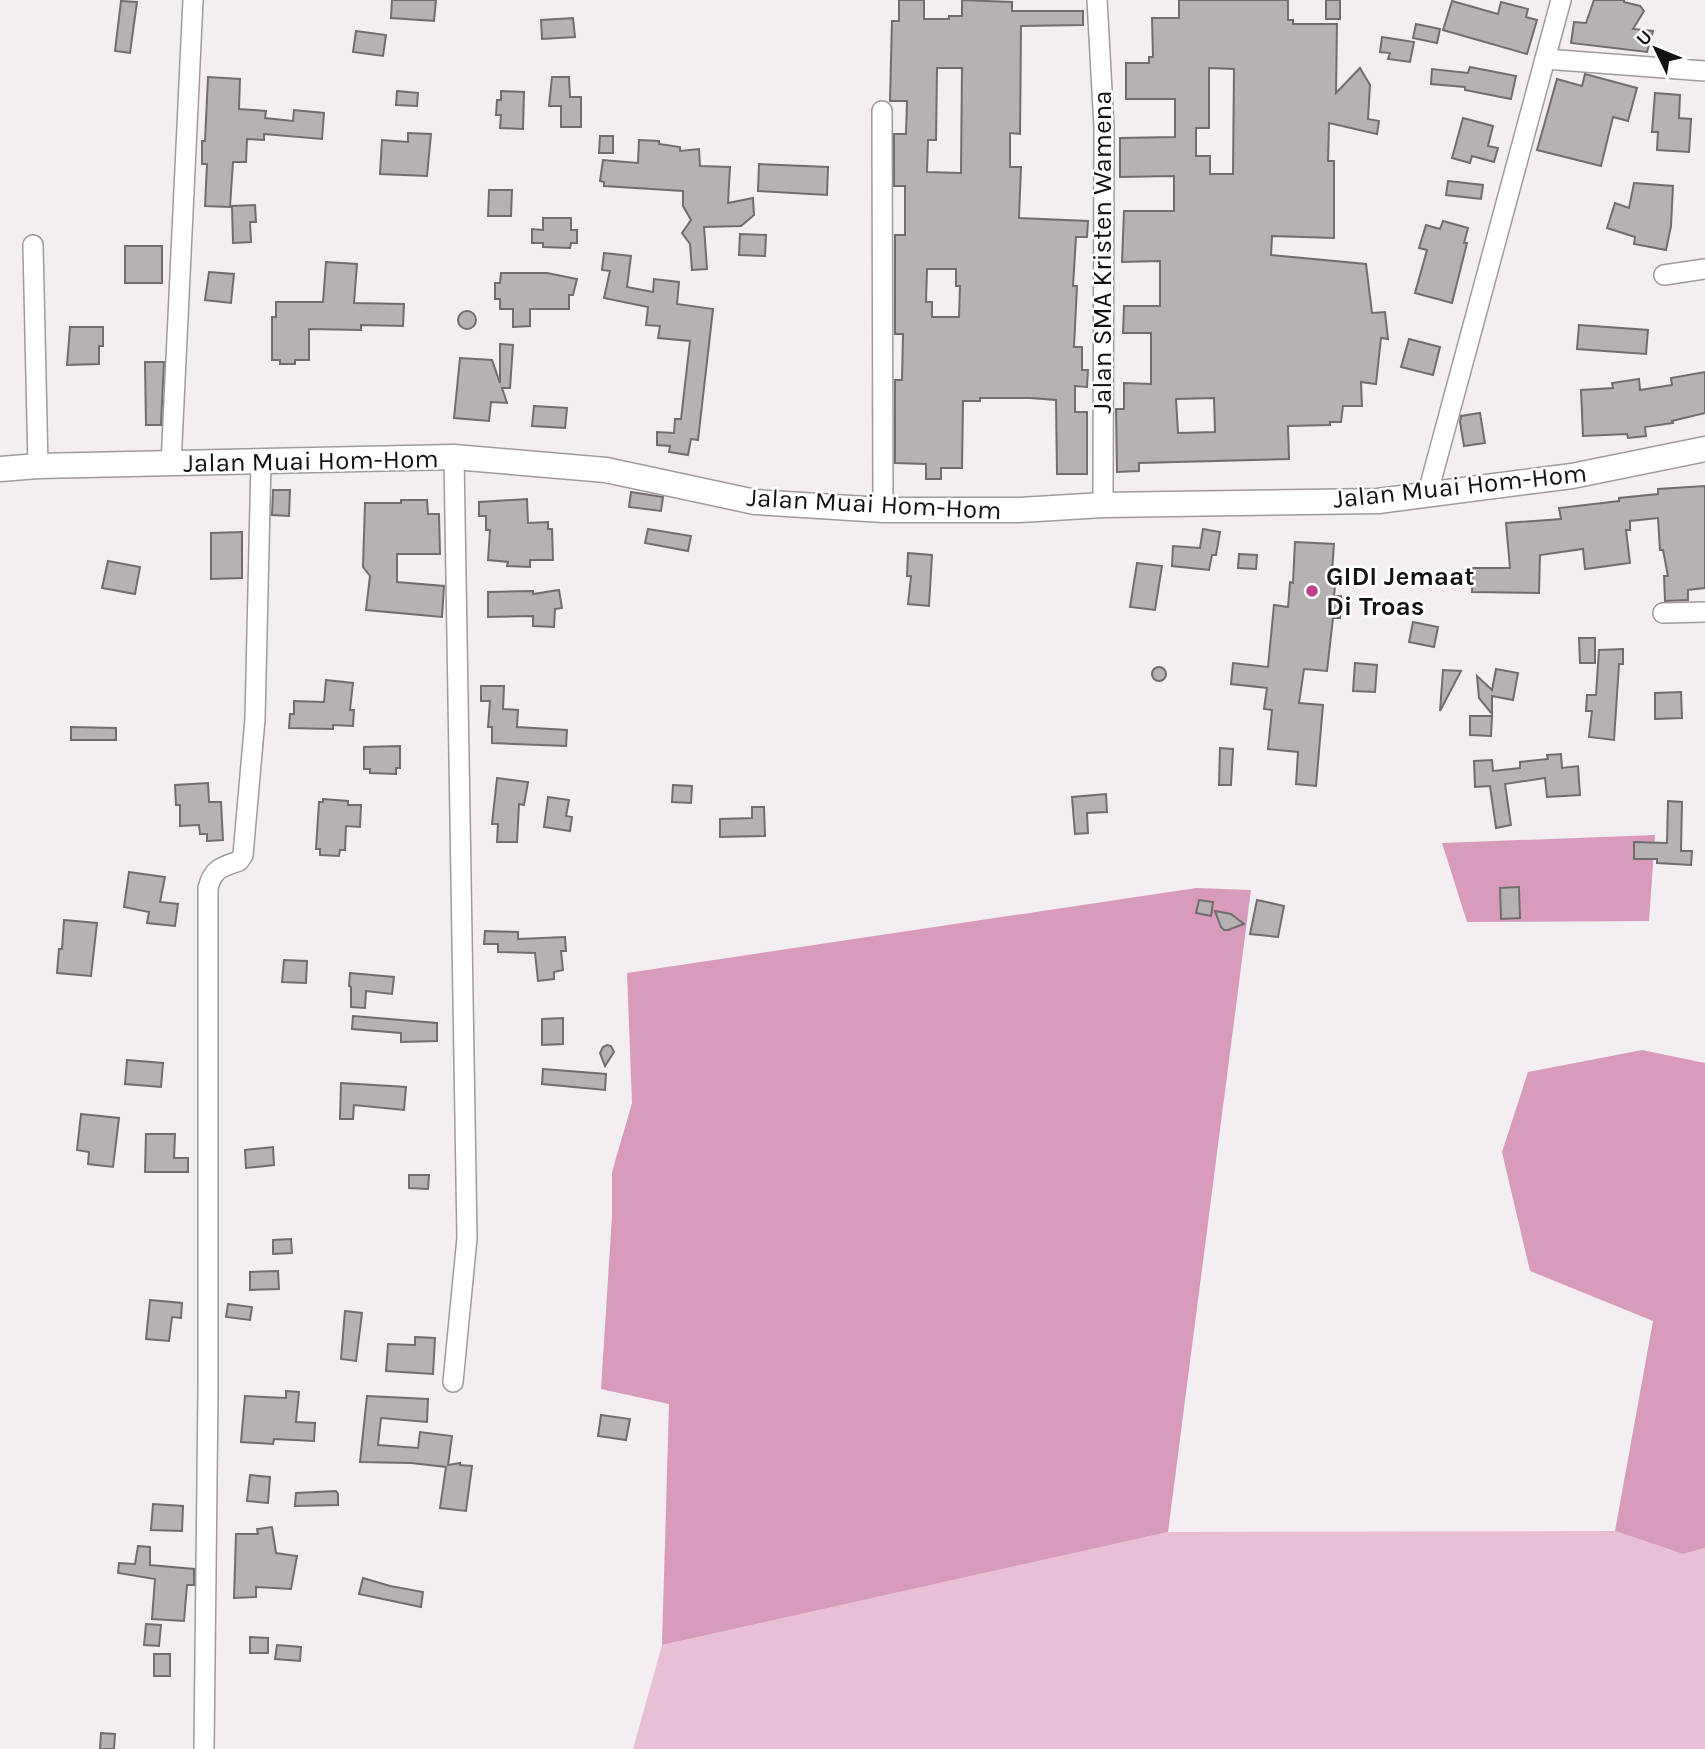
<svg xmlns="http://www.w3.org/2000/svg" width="1705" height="1749" viewBox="0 0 1705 1749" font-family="Karla,sans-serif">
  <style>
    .green { fill: #e8bfd4 }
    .forest { fill: #d99bbc }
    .building { fill: #b6b1b3; stroke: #716d6f; stroke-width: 2; fill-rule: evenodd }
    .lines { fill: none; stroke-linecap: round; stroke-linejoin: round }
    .minor-casing { stroke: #9f9b9d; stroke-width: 22 }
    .tertiary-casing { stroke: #9f9b9d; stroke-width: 27 }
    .minor { stroke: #fff; stroke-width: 19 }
    .tertiary { stroke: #fff; stroke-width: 24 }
    .poi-dot { fill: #bc3e8c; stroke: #fff; stroke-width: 2.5 }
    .labels { text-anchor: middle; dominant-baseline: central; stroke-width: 5; stroke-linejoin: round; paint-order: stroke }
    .street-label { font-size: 26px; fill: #131213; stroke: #fff }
    .poi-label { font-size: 26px; font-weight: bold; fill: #131213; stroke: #fff; text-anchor: start }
  </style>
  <rect width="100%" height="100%" fill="#f3eef1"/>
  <path class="green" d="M1615,1531L1683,1554L1705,1548V1749H633L662,1645L1168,1532Z"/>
  <g class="forest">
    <path d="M1655,835L1649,921L1467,922L1442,843Z"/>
    <path d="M1196,888L1251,890L1168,1532L662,1645L669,1404L601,1389L612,1216V1172L632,1103L627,973Z"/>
    <path d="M1642,1050L1705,1063V1548L1683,1554L1615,1531L1653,1321L1530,1271L1502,1152L1528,1072Z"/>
  </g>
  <g class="building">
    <path d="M392,0H436L434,21L391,18Z"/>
    <path d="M899,0H924V19H949V16H962V0L1012,2V11H1083V25L1021,26L1020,134L1010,133V167H1021L1019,218L1088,221L1087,237H1076L1073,286H1077L1074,347H1082V370H1088L1087,387L1075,386V412H1087V474H1057L1056,400L1030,398H980V401H963L962,468H941V479H926V464L895,463V380H902L903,334H895V235H905V186H894V134H906L907,101H890L892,21H899ZM937,68H962L961,173L927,172L928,140H936ZM927,269H956V286H960L959,317H932V302H926Z"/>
    <path d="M1179,0H1288V20H1293V24H1337L1336,93L1360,68L1370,85L1368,119L1379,121L1377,134L1329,123L1328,161H1334V238L1272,236L1271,255L1366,264L1372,313L1385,312L1388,339L1381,338L1376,384L1361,382L1362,406H1343L1341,422H1330V425L1288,426L1289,459L1139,463V471L1117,472L1116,409H1124V383L1151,384V333H1123L1124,306H1160V261L1122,262L1124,211H1174V176L1120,177V138L1175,137V99H1126V63H1149V57H1153L1152,18H1179ZM1209,68L1234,69L1233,174H1210V156H1196V128H1209ZM1214,398L1215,432L1178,433L1176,399Z"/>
    <rect x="1326" y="0" width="14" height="19"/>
    <path d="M1594,0H1624V2L1640,6L1644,11L1633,29L1653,31L1647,52L1571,43L1574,22L1586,23Z"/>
    <path d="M121,1L137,2L130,53L115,51Z"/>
    <path d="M1452,1L1498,14L1501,2L1528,9L1526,17L1537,20L1527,54L1443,30Z"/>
    <path d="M573,18L575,37L542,39L541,20Z"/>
    <path d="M1416,24L1440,29L1437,43L1413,38Z"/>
    <path d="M356,31L386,35L383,56L353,52Z"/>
    <path d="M1382,37L1414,42L1410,62L1388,59L1390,53L1380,52Z"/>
    <path d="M1470,67L1516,76L1511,99L1465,90V87L1431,84L1432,69L1468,73Z"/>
    <path d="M1585,74L1637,88L1628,121L1613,117L1601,166L1537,150L1557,79L1582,86Z"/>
    <path d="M208,77L240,79L239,109L266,111L265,118L293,121L294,110L324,113L322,139L264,134V140L247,139L246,162H233L230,207L205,206L207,164H202V141H205Z"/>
    <path d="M552,77H569L570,97H581V127H561V106H549Z"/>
    <path d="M397,91L418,93L417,106L396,105Z"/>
    <path d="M501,91L524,92L523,129L500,128L501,115H496L497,100H501Z"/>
    <path d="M1655,93L1680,95L1679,118L1691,119L1689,152L1657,150L1658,132H1652Z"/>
    <path d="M1463,118L1493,126L1488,146L1498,148L1494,162L1472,156L1470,163L1452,158Z"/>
    <path d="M408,133L431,134L427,176L380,174L382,140L408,142Z"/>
    <path d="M600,136H613V153H599Z"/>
    <path d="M639,140L659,141V144L680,147V151L699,149L700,166L730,167L728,203L753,198L754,215L741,226L704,227L707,269L692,270L690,244L682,233L691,220L683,206V191L604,186V182L600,181L603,160L638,163Z"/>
    <path d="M759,164L828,167L827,195L758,191Z"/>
    <path d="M1448,181L1483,185L1481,199L1446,195Z"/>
    <path d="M1634,183L1673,186L1671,226L1666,250L1634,244L1635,237L1607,228L1615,203L1629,208Z"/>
    <path d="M489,190H512L511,216H488Z"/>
    <path d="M255,205L256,222H250L251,242L233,243L232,206Z"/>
    <path d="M543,218H571V230H577V243H571L570,248L543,247V243H532V229L543,230Z"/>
    <path d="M1443,221L1468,228L1464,243H1467L1452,303L1415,293L1427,250L1419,248L1426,225L1440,229Z"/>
    <path d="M740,234L766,235L765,256L739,255Z"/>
    <rect x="125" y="246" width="37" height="37"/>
    <path d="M604,253L631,256L627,287L653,292L654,279L679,282L677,304L713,309L698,440L691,439L688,455L669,452L670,446L657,445V432L674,433L675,419H681L690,341L658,338L660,326L646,325L648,307L604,298L610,271L602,270Z"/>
    <path d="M326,262L357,264L354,303L404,304L403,326L361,325V330L309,329V360H295V364H280V360H272V317H276V302H323Z"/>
    <path d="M209,272L234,274L231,303L205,300Z"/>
    <path d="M501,273H547L577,279L573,295H569V309H530V326L513,327V309H500V299H495V283H500Z"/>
    <circle cx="467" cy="320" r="9"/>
    <path d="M1579,325L1648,330L1646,354L1577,349Z"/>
    <path d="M70,327H103V346H99V364L67,365Z"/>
    <path d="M1409,339L1440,347L1433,375L1401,367Z"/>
    <path d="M500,344L513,345L510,388H502L507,403L491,402L489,421L454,418L460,358L492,360L500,383Z"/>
    <path d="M145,362H164L161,425H146Z"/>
    <path d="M1705,372V413L1672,421L1673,423L1645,427L1646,436L1628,438L1627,434L1583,436L1581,390L1613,388L1612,383L1639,379L1640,390L1672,385L1671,378Z"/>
    <path d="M534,406L567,408L565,428L532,426Z"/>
    <path d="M1480,413L1485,443L1464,446L1460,422L1461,416Z"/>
    <path d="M1705,486V588L1688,590V600L1665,601L1664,576H1668L1663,550H1660L1658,518L1630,521V530H1626L1630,563L1585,569L1583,549L1540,555L1539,593L1472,592L1473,568H1510L1506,523L1561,519L1559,508L1619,501V498L1658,494V489Z"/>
    <path d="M273,490H290L289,516L272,515Z"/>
    <path d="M631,492L663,497L661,511L629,507Z"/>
    <path d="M527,499L528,523L548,522V529H552L553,560H530V567L507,566L508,562L488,560L490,530H486V516H479V502Z"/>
    <path d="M401,500H427L428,514H439L440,554H397V582L444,586L442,617L366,610L370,576L363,567L365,503H401Z"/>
    <path d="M648,529L691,536L688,551L645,543Z"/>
    <path d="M1203,529L1220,532L1216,555H1212L1209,570L1172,566L1173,546L1200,548Z"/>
    <path d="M242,532V578L211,579V533Z"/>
    <path d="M1295,542L1334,544L1331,585L1335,586L1334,596H1341L1340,618H1333L1327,671L1304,669L1299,703L1323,705L1316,786L1296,784L1298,752L1268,749L1272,710L1264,709L1267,688L1231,684L1233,663L1268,667L1274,605L1288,607L1290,582L1293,583Z"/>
    <path d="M908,553L932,555L929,606L908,604L911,576H907Z"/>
    <path d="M1239,554L1257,555L1256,569L1238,568Z"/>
    <path d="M108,561L140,567L135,594L102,588Z"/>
    <path d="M1137,563L1162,566L1155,610L1130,607Z"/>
    <path d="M559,590L562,608L555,609L554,627L533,626V616L488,617V592L533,591V594Z"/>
    <path d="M1413,622L1438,627L1434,647L1409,642Z"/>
    <path d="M1579,638H1595V663H1580Z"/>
    <path d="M1623,649V664H1619L1614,740L1589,737L1592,711H1586L1587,695H1596L1599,650Z"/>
    <path d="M1355,663L1377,665L1375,692L1353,691Z"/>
    <circle cx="1159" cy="674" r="7"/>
    <path d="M1496,669L1518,673L1513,700L1492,696V714L1479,698L1477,676L1492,690Z"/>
    <path d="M1443,670L1461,671L1440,711Z"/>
    <path d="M326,680L353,683L350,710H354L353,726L333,725V729L289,728L290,714H294V701L324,702Z"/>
    <path d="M481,686H504L503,709L518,710L517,727L567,730L566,746L492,743V727H488L490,701H481Z"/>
    <path d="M1681,692L1682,718L1655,719V693Z"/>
    <path d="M1470,716H1492L1491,736L1470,735Z"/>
    <path d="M71,727L116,728V740H71Z"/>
    <path d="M400,746V768H396V774L370,773V769H364V747Z"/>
    <path d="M1220,748L1233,749L1231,785H1219Z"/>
    <path d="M1561,754L1562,768L1578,766L1580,795L1547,797L1545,778L1505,784L1511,825L1496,828L1490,786L1475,787L1474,761L1492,760L1493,771L1520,768V762L1548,759L1547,755Z"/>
    <path d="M497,778L528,782L524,805L519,804L517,842H497L498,824H492Z"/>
    <path d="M208,783L209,802H221L223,840L207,841V834H200L199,825L180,826V805H176L175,785Z"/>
    <path d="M673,785L692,786L691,803L672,802Z"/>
    <path d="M1106,794L1107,812L1087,813L1088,833L1075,834L1072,797Z"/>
    <path d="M548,797L569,800L566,816L572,817L570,831L544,827Z"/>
    <path d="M323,799L348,801V805H361L360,827L346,826L345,850H340L339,856L320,855V849H316L319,802H323Z"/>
    <path d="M1668,801L1682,802L1681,851H1692L1691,865L1657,863V859H1634V842L1667,843Z"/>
    <path d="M752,807H764L765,836L720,837V819L752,818Z"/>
    <path d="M129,872L165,877L160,902L178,904L175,926L147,923L149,912L124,907Z"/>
    <path d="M1519,887L1520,918L1501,919L1500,888Z"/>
    <path d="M1199,900L1213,902L1211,916L1196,913Z"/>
    <path d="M1257,900L1284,906L1278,937L1250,934Z"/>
    <path d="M1215,911L1231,914L1244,924L1228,930H1224L1221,927Z"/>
    <path d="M64,920L97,923L91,976L57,973L59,949H62Z"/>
    <path d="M485,931L518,932V939L565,937L566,951H561L563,970L554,972V979L538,981L535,953L498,952V944H484Z"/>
    <path d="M284,960L307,961L306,983L282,982Z"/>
    <path d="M350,973L394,977L392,994L366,991L365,1008L351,1007V987L349,986Z"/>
    <path d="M353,1016L437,1023V1041L401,1042V1033L352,1029Z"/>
    <path d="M563,1018V1044L542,1045V1019Z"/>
    <path d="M607,1045L611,1046L614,1052L605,1066L600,1053L603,1047Z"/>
    <path d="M127,1060L163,1063L161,1087L125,1084Z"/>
    <path d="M543,1069L606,1074L605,1090L542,1084Z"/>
    <path d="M341,1083L406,1087L404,1110L354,1105L353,1119H340Z"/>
    <path d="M81,1114L119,1118L113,1167L88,1164L89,1152L77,1150Z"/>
    <path d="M146,1134H175L174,1158H188V1172H145Z"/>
    <path d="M273,1147L274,1165L246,1168L245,1150Z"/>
    <path d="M409,1175H429L428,1189L409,1188Z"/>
    <path d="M291,1239L292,1253L273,1254V1240Z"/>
    <path d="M278,1271L279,1289L250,1290V1272Z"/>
    <path d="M150,1300L182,1303L181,1318L172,1317L169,1341L146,1339Z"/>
    <path d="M228,1304L252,1307L250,1320L226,1317Z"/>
    <path d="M345,1311L362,1313L356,1361L341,1359Z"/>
    <path d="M415,1337L435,1338L433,1374L386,1371L388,1344L415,1345Z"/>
    <path d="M286,1391L299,1392L296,1422L315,1423L314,1441L274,1439L273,1444L241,1442L245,1396L286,1398Z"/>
    <path d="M367,1396L428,1399L427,1422L381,1418L378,1445L418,1448L420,1432L452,1436L448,1465L460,1463V1465L472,1466L466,1511L440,1508L446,1467L411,1463L360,1462Z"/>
    <path d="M601,1415L630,1419L626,1440L598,1436Z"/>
    <path d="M250,1475L270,1477L268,1503L247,1501Z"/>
    <path d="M336,1491L338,1494V1505L295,1506L296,1493Z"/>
    <path d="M153,1504L183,1506L182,1531L151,1530Z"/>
    <path d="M272,1527L276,1553L297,1556L291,1589L256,1587V1597L234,1598L236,1534H258L257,1529Z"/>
    <path d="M138,1546L150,1547V1565L194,1569V1585H187L184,1621L152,1619L155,1579L118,1573L119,1563L135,1564Z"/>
    <path d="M363,1578L390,1586L423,1592L421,1607L359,1594Z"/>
    <path d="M146,1624L161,1625L159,1646L144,1645Z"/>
    <path d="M250,1637L268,1638V1653H250Z"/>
    <path d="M277,1645L301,1647L300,1661L275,1659Z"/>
    <rect x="154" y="1654" width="16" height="22"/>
    <path d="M101,1733L115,1734L114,1749H100Z"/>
  </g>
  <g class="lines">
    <defs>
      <g id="minor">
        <path d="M1097,0L1104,127L1103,505"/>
        <path d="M1545,59L1561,0"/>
        <path d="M882,111L883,510"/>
        <path d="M33,245L38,466"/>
        <path d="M1664,275L1705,269"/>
        <path d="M171,465L193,0"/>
        <path d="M1427,496L1545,59L1705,71"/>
        <path d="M1663,613L1705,612"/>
        <path d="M453,1382L467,1238L454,457"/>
        <path d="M204,1749L208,1390V888C213,868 222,867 239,861L243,855L255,719L261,461"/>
      </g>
      <path id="tertiary" d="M0,469L38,466L454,457L606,470L755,502L883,510H1020L1103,505L1378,501L1572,476L1705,449"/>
    </defs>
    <use href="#minor" class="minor-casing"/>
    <use href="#tertiary" class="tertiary-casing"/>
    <use href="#minor" class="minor"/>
    <use href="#tertiary" class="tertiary"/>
  </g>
  <circle class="poi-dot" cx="1312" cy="591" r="7"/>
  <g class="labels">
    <g class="street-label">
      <text transform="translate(1102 252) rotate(-90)">Jalan SMA Kristen Wamena</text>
      <text transform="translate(311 461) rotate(-1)">Jalan Muai Hom-Hom</text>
      <text transform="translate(1460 486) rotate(-6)">Jalan Muai Hom-Hom</text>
      <text transform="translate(874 504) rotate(3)">Jalan Muai Hom-Hom</text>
    </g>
    <g class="poi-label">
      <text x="1326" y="576">GIDI Jemaat<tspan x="1326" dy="30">Di Troas</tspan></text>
    </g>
  </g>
  <g transform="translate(1656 49) rotate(313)" stroke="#ffffff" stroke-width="5" paint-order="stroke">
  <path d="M0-5L12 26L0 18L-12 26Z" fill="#131213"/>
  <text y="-10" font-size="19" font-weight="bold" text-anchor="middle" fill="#131213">U</text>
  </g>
</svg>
